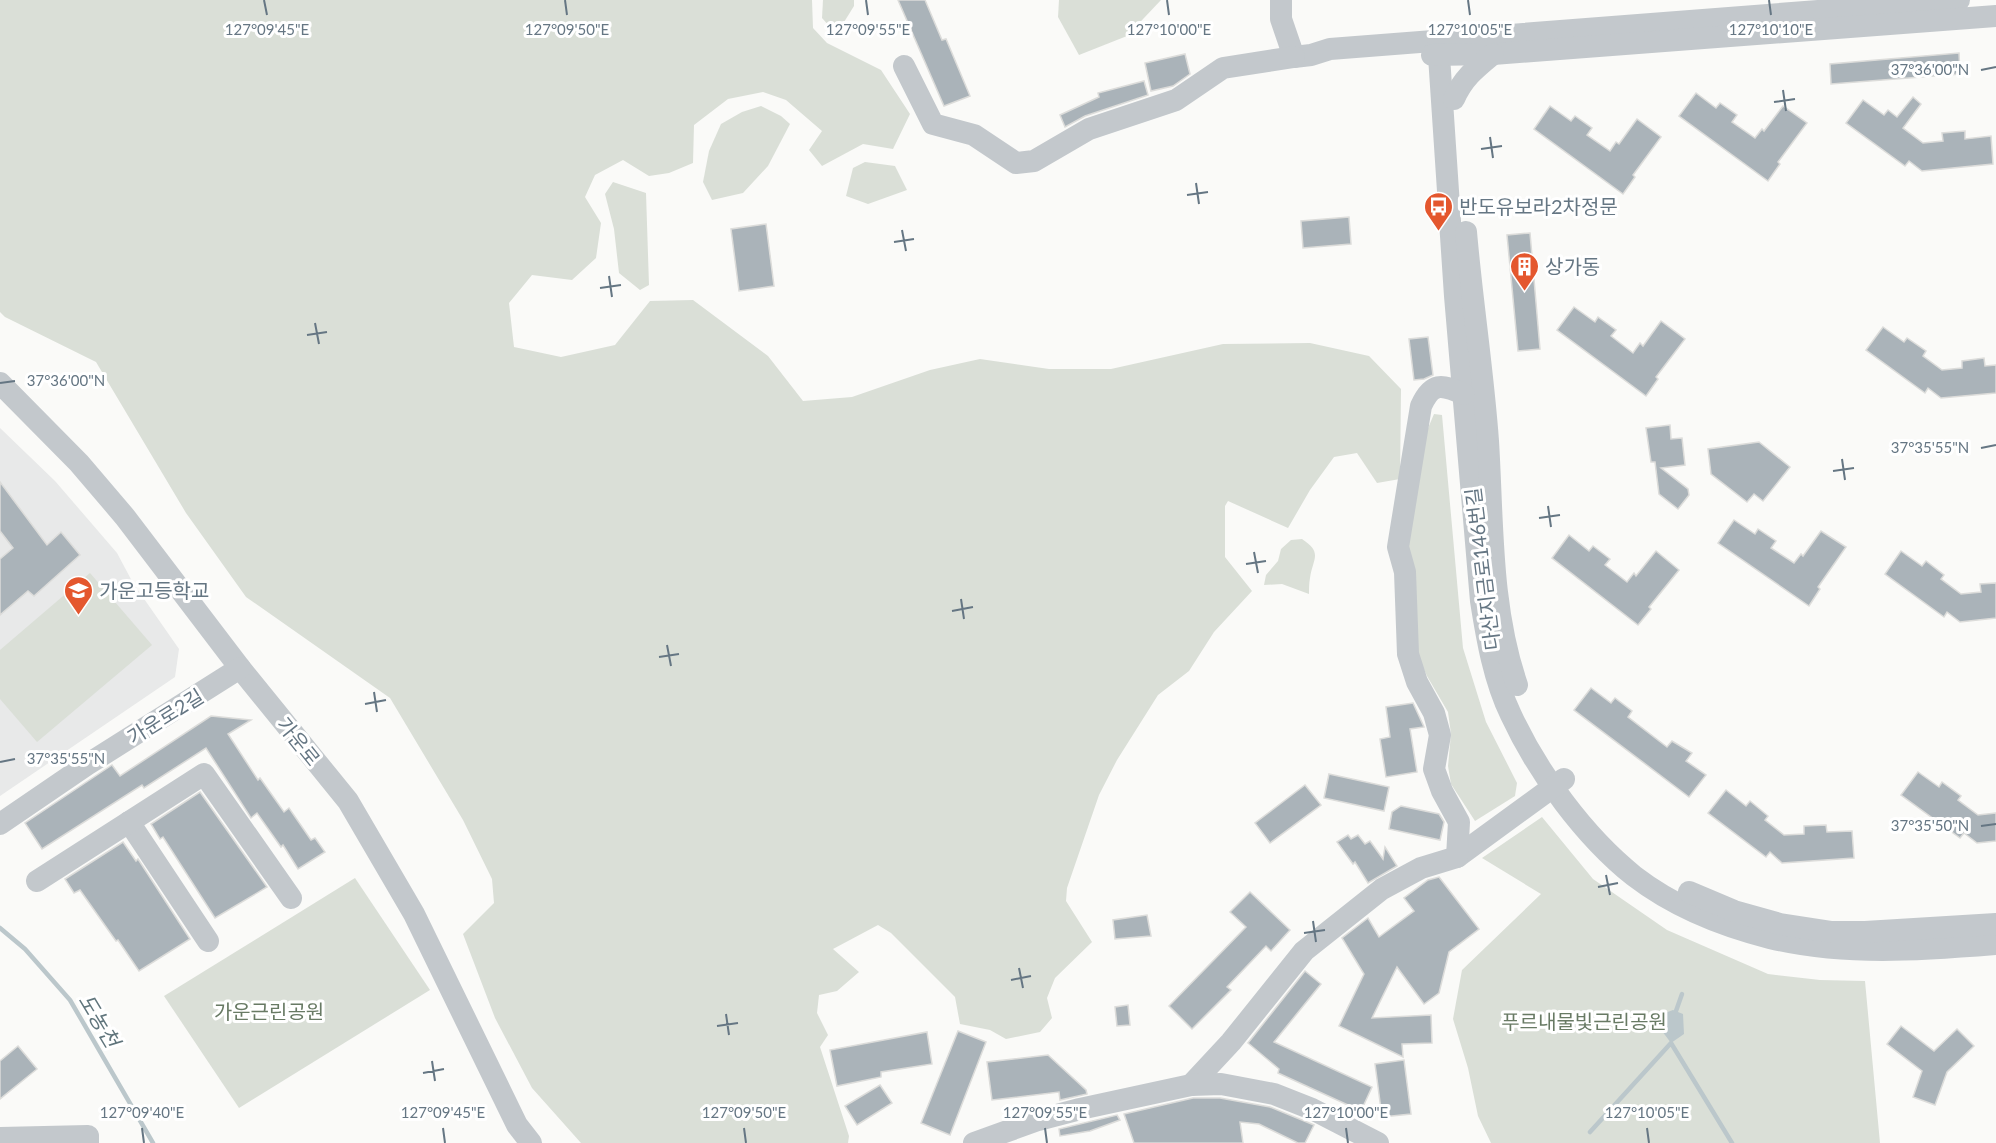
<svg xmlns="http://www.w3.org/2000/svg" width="1996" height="1143" viewBox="0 0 1996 1143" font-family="Lato,'Noto Sans KR',sans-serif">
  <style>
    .built { fill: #e8e9e9 }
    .green { fill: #dadfd7 }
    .water { fill: #bbc7cb }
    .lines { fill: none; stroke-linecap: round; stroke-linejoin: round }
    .stream { stroke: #bbc7cb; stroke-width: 4.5 }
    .building { fill: #aab3b9; stroke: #dcdcda; stroke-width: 1.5 }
    .minor { stroke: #c3c8cc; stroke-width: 22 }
    .ticks { fill: none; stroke: #657683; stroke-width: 2 }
    .labels { text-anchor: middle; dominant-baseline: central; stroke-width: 6; stroke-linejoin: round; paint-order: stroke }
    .poi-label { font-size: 20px; fill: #657683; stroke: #fff; text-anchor: start }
    .street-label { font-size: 20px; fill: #657683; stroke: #fff }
    .park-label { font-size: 20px; fill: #687a64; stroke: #fff }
    .water-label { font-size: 21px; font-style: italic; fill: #60757c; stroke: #fff }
    .ticks-label { font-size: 15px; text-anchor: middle; fill: #657683; stroke: #fff; stroke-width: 6; stroke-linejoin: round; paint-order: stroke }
  </style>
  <rect width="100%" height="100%" fill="#fafaf8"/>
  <path class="built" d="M0,428L55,481L117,553L133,583L179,649L175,677L0,796Z"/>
  <g class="green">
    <path d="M0,0H812L813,28L827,43L881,70L910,114L893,149L863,144L822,166L809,150L822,131L786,100L763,92L728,99L694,125L693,163L669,173L649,176L623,160L595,175L585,197L601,223L596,258L572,280L532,275L509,303L514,347L561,357L615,345L650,301L693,300L768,356L803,401L852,397L930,370L980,359L1049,369H1111L1223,344L1310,343L1369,356L1401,389L1400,479L1377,483L1357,453L1334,457L1310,490L1288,528L1228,501L1225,506V557L1252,591L1214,632L1189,671L1158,695L1117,760L1099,795L1067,888L1066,901L1092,942L1055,978L1047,998L1052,1018L1040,1032L1006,1039L990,1030L960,1024L955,997L891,933L878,925L833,949L859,972L837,991L819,995L817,1013L828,1035L820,1047L849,1136L848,1143H581L532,1088L495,1018L463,934L494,903L492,879L463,820L390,698L246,597L186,513L96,362L5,317L0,312Z"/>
    <path d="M823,0H854V6L841,27H830L822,18Z"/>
    <path d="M1059,0H1161L1127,36L1079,55L1058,17Z"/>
    <path d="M761,106L781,116L790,124L768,166L743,193L712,200L703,182L709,151L721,124L742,112Z"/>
    <path d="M865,162L895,166L907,190L868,204L846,196L853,168Z"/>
    <path d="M613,182L646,193L649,285L640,290L619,273L614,229L605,194Z"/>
    <path d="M1434,414L1442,415L1463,648L1486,722L1517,783L1515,796L1475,821L1451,784L1448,766L1451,734L1448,712L1427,676L1415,650L1403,548L1426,433Z"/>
    <path d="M1302,539C1323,553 1313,558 1310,578C1309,583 1309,589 1309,594L1282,584L1264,585L1266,575L1278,561L1281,549L1291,540Z"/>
    <path d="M90,573L152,645L37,742L0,699V650Z"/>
    <path d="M1542,817L1593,879L1667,930L1768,974L1820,980L1865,981L1880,1143H1491L1478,1116L1468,1068L1453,1019L1462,970L1541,894L1482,858Z"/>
    <path d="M355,878L430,990L239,1108L164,996Z"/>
  </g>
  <path class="water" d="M1673,1010L1683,1014L1684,1034L1671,1043L1662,1031L1659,1021L1665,1013Z"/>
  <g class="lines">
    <g class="stream">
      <path d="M0,928L25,949L70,1000L153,1143"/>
      <path d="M1676,1011L1682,994"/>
      <path d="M1590,1132L1671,1043L1732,1143"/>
    </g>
  </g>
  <g class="building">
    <path d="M898,0H925L942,40L946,39L970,96L944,106Z"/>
    <path d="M1959,53L1960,74L1831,84L1830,64Z"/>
    <path d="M1185,54L1190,74L1173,86L1151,91L1145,63Z"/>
    <path d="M1144,81L1148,95L1085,116L1065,127L1060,115L1099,97L1098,93Z"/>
    <path d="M1696,93L1716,108L1720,103L1737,115L1732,122L1755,138L1762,129L1764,131L1783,106L1807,123L1778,162L1780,164L1768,181L1679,116Z"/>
    <path d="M1913,97L1921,104L1903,128L1923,143L1943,141L1942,133L1965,131V139L1991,136L1993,164L1922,171L1909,161L1905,166L1846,123L1863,100L1884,115L1888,110L1897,117Z"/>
    <path d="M1550,106L1571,121L1575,116L1592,128L1587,135L1610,151L1616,142L1619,144L1637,119L1661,137L1633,175L1635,177L1623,194L1534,129Z"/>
    <path d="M1349,217L1351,244L1303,248L1301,221Z"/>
    <path d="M766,224L774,286L739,291L731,229Z"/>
    <path d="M1530,233L1540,349L1518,351L1507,235Z"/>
    <path d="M1574,307L1595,322L1598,317L1616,330L1611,336L1633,353L1640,343L1643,346L1661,321L1685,339L1656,377L1658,379L1646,396L1557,330Z"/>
    <path d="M1883,327L1904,342L1907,338L1926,351L1923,356L1942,370L1962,368V361L1984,358L1985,366L1996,365V393L1941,398L1928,388L1925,393L1866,350Z"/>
    <path d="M1428,337L1433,375L1424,379L1414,380L1409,339Z"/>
    <path d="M1670,425L1671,439L1682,438L1685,465L1661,468L1688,489L1689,495L1678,509L1659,494L1655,462H1651L1646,428Z"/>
    <path d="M1759,442L1790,467L1763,501L1754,494L1747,502L1711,474L1708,449Z"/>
    <path d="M0,482L47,545L61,532L80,555L34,596L28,591L0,615V559L13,548L0,531Z"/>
    <path d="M1734,520L1755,534L1758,529L1776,541L1771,548L1794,563L1801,554L1803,556L1821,531L1846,547L1818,587L1820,589L1809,606L1718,543Z"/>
    <path d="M1569,535L1589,551L1593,546L1610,559L1605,565L1627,582L1634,573L1636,576L1656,551L1679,570L1649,607L1651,609L1638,625L1552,558Z"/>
    <path d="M1901,551L1922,566L1926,561L1944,575L1941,579L1961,594L1981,592L1980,584L1996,583V618L1960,622L1947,612L1944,617L1885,574Z"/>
    <path d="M1591,688L1611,703L1615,698L1632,711L1628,717L1667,747L1672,741L1692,753L1686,761L1706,775L1689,797L1574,710Z"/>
    <path d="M1413,703L1424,727L1410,729L1417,772L1386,777L1380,739L1390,737L1386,707Z"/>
    <path d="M211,716L251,720L228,734L258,780L260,778L284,812L289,808L311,840L315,838L325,852L298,869L283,845L281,847L257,813L251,818L206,748L144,788L142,785L42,849L25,823L112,765L120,776Z"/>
    <path d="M1918,772L1939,787L1942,782L1961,796L1958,800L1978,815L1996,813V841L1977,843L1964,833L1960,838L1901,795Z"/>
    <path d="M1329,774L1389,787L1384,811L1324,798Z"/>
    <path d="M1305,785L1321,805L1270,843L1255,823Z"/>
    <path d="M1726,790L1746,806L1750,801L1768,816L1765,820L1784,835L1804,834V826L1826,825L1827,832L1852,831L1854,858L1782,863L1770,852L1766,857L1708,813Z"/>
    <path d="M200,792L267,887L215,918L163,837L160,839L151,824Z"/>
    <path d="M1401,806L1439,814L1444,822L1440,840L1389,829L1392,812Z"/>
    <path d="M1348,835L1351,839L1358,835L1365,844L1370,841L1383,859L1385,847L1397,866L1368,883L1355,862L1353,864L1337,842Z"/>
    <path d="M123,842L136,861L138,859L190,939L139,971L118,940L116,941L80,890L74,893L65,879Z"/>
    <path d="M1439,877L1479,929L1449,952L1439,993L1424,1004L1397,967L1372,1018L1431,1015L1432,1043L1402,1044L1403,1057L1339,1026L1364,974L1342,938L1368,918L1379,937L1414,911L1404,898L1428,880Z"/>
    <path d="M1250,892L1290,930L1271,951L1266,946L1227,987L1231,990L1192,1029L1169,1006L1246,927L1230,912Z"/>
    <path d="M1147,915L1151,936L1115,939L1113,920Z"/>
    <path d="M1305,971L1321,984L1274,1042L1372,1087L1361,1111L1278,1073L1279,1069L1248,1043Z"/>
    <path d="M1128,1005L1130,1025L1117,1026L1115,1007Z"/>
    <path d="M1901,1026L1934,1051L1957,1029L1974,1046L1947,1072L1935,1105L1913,1097L1922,1071L1887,1044Z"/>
    <path d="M958,1031L986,1042L950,1135L921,1123Z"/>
    <path d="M927,1032L932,1064L881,1072V1077L837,1086L830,1050Z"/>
    <path d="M18,1046L37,1069L0,1099V1061Z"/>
    <path d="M1048,1055L1086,1090L1087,1094L1060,1100L1059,1092L992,1100L987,1062Z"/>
    <path d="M1404,1060L1411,1114L1382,1117L1375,1064Z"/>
    <path d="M880,1085L892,1103L857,1125L845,1106Z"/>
    <path d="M1193,1098H1220L1270,1107L1314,1125L1305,1143H1298L1259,1124L1240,1122L1243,1143H1134L1124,1114Z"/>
    <path d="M1117,1115L1120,1120L1090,1131L1060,1136L1059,1129Z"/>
  </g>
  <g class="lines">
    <g class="minor">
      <path d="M1281,0V19L1294,57L1311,55L1330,49L1959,0"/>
      <path d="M1438,41L1455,296L1481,601C1487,639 1494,680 1511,715C1538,773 1584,836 1634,876C1673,906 1722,926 1770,938C1843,956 1922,950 1996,944"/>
      <path d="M1432,55L1493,54L1996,16"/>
      <path d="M904,66L933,124L974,135L1016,163L1034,161L1089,129L1176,100L1223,68L1294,57"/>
      <path d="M1454,99C1463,78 1476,68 1493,54"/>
      <path d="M1466,232C1472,302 1483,371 1488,441C1493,522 1490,607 1517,685"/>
      <path d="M0,383L79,463L125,517L240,668L348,801L414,914L517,1125L531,1143"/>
      <path d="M129,822L208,941"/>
      <path d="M0,824L88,764L240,668"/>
      <path d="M1457,857L1564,779"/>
      <path d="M37,881L204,774L291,898"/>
      <path d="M1689,892L1734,911L1780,924L1832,932H1865L1996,924"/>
      <path d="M1191,1085L1231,1042L1304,951L1382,889L1421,868L1457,857L1459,822L1442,791L1434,769L1440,735L1434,713L1417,682L1408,654L1405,572L1398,547L1421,406C1432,382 1441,384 1464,394"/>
      <path d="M0,1138L88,1136V1143"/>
      <path d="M974,1143L1038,1120L1080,1109L1191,1085L1221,1084L1274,1094L1312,1109L1378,1143"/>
    </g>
  </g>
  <path class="ticks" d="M264,0L267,15M565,0L567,15M866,0L868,15M1167,0L1169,15M1468,0L1470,15M1769,0L1771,15M1981,70L1996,67M1783,90L1786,111M1774,102L1795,99M1490,137L1493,158M1481,149L1502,146M1196,183L1199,204M1187,195L1208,192M902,230L906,251M894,242L914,239M609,276L612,297M600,288L621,285M315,323L319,344M307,335L327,332M0,383L15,381M1981,448L1996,445M1842,459L1845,480M1833,471L1854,468M1548,506L1551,527M1539,518L1560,515M1254,552L1258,573M1246,564L1266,561M961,599L964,619M952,611L973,607M667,645L671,666M659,657L679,654M374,692L377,712M365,704L386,700M0,762L15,759M1981,826L1996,824M1606,875L1610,895M1598,887L1618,883M1313,921L1316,942M1304,933L1325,930M1019,968L1023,988M1011,980L1031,976M726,1014L729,1035M717,1026L738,1023M432,1061L435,1081M423,1073L444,1069M142,1128L144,1143M443,1128L445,1143M744,1128L746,1143M1045,1128L1047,1143M1346,1128L1348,1143M1647,1128L1649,1143"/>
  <defs>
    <symbol id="bus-pin" viewBox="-11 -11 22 30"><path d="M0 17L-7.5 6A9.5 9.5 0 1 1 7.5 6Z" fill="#e4572e" stroke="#fff"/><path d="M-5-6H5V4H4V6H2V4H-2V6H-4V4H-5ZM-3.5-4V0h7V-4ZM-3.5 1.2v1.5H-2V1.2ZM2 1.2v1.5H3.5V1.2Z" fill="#fff"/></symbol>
    <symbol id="building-pin" viewBox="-11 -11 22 30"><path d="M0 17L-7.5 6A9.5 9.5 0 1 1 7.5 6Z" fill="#e4572e" stroke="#fff"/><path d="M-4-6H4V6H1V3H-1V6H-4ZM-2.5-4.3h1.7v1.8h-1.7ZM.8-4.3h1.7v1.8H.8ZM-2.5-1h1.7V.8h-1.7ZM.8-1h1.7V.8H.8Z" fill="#fff"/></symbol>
    <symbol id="school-pin" viewBox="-11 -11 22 30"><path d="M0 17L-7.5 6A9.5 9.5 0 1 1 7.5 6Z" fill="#e4572e" stroke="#fff"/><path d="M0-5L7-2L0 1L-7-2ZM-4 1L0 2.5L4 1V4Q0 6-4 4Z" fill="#fff"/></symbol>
  </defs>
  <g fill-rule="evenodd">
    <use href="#bus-pin" x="1422" y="190" width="33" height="45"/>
    <use href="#building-pin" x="1508" y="250" width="33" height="45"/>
    <use href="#school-pin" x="62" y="574" width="33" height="45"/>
  </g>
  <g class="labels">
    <g class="poi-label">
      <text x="1459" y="206">반도유보라2차정문</text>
      <text x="1545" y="266">상가동</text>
      <text x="99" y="590">가운고등학교</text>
    </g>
    <g class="street-label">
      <text transform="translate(1482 569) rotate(-97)">다산지금로146번길</text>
      <text transform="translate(165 716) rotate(-32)">가운로2길</text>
      <text transform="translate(299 741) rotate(51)">가운로</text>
    </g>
    <g class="park-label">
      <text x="269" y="1011">가운근린공원</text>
      <text x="1584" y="1021">푸르내물빛근린공원</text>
    </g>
    <g class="water-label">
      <text transform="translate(100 1020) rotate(59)">도농천</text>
    </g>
  </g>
  <g class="ticks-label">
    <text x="267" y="35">127°09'45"E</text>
    <text x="567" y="35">127°09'50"E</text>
    <text x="868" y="35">127°09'55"E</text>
    <text x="1169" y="35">127°10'00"E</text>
    <text x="1470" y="35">127°10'05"E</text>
    <text x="1771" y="35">127°10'10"E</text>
    <text x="1930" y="75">37°36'00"N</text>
    <text x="66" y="386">37°36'00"N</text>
    <text x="1930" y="453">37°35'55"N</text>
    <text x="66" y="764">37°35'55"N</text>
    <text x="1930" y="831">37°35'50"N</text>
    <text x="142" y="1118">127°09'40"E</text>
    <text x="443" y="1118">127°09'45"E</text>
    <text x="744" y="1118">127°09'50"E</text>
    <text x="1045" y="1118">127°09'55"E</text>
    <text x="1346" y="1118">127°10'00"E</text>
    <text x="1647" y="1118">127°10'05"E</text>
  </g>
</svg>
